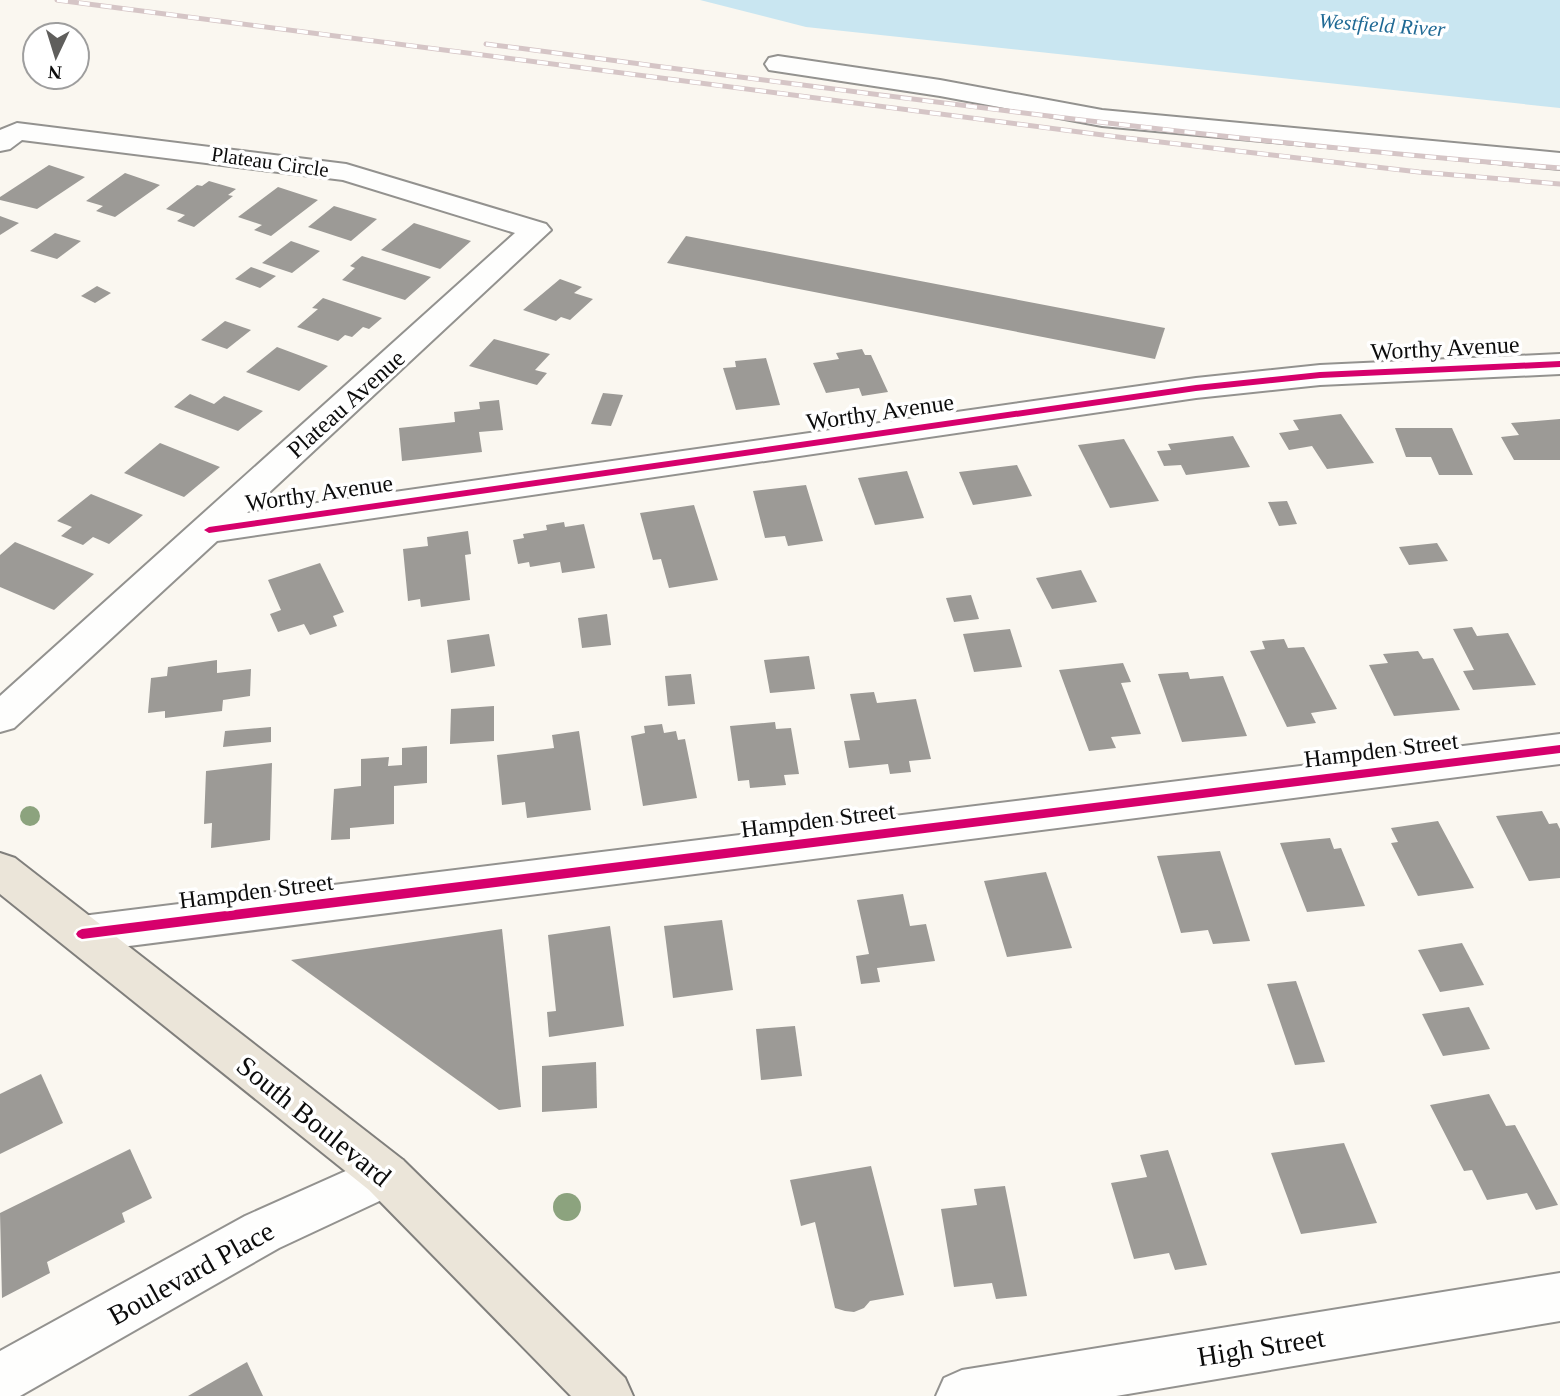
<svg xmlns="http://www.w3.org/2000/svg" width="1560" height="1396" viewBox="0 0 1560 1396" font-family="Georgia,serif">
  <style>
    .water { fill: #c9e6f1 }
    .building { fill: #9c9a96 }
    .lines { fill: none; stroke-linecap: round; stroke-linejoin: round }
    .minor-casing { stroke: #93928f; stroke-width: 4 }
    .major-casing { stroke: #807f7c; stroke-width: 4 }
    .minor { fill: #fefefd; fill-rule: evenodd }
    .major { fill: #ebe5d9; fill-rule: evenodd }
    .rail-casing { stroke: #d5c5c6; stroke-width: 5 }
    .rail { stroke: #fff; stroke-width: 3.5; stroke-dasharray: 11; stroke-linecap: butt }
    .cycleway-casing { stroke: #fff; stroke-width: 5 }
    .cycleway { fill: #d6006c; fill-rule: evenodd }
    .tree { fill: #8ca37e }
    .labels { text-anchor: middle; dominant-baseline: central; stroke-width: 7; stroke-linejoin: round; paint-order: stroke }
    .far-water-label { font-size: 21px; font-style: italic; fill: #1f6994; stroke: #fff }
    .far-street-label { font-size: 21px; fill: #0c0c0c; stroke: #fff }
    .street-label { font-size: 24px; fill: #0c0c0c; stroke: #fff }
    .near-street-label { font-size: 28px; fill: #0c0c0c; stroke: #fff }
  </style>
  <rect width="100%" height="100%" fill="#faf7f0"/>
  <path class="water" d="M700,0H1560V108L806,27Z"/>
  <g class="building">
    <path d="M49,165L85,177L37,209L0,200V197Z"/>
    <path d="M125,173L160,185L115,217L96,211L103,206L86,201Z"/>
    <path d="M209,181L236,189L228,195L233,196L194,227L177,221L185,215L166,209L197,185L202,186Z"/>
    <path d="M278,187L318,200L271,236L254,230L262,225L238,217Z"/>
    <path d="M334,206L377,219L351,241L308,227Z"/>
    <path d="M0,216L19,223L0,235Z"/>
    <path d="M414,223L471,241L440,269L381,250Z"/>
    <path d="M55,233L81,241L57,259L30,251Z"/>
    <path d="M686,236L1165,328L1155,359L667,263Z"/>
    <path d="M291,241L320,251L292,273L262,263Z"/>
    <path d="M362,256L431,277L405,300L342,280L355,268L350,266Z"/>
    <path d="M251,267L276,276L260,288L235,279Z"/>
    <path d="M560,279L582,287L574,293L593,299L570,320L561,317L556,321L523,310Z"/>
    <path d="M97,286L111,293L95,303L81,296Z"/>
    <path d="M323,298L382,318L369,329L363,327L352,337L345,335L338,341L297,327L318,309L312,308Z"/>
    <path d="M225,321L251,330L227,349L201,340Z"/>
    <path d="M494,339L550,354L535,370L547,373L537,385L469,366Z"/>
    <path d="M277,347L328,366L299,391L246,372Z"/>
    <path d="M862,349L865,355H871L888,392L862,396L859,388L826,393L813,363L839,359L836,353Z"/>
    <path d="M766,358L780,405L736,410L723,368L736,367L735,361Z"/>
    <path d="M603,393L623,395L611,426L591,424Z"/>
    <path d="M190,394L214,404L224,396L263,411L238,431L174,407Z"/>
    <path d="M499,400L503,430L479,432L482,452L402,461L399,428L455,422L454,412L480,409L479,402Z"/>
    <path d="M1341,414L1374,463L1327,469L1312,446L1289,450L1279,433L1299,430L1293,420Z"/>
    <path d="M1560,419V460H1514L1501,437L1519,435L1511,423Z"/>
    <path d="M1395,428H1452L1473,475H1439L1431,457H1406Z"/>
    <path d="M1233,436L1250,467L1186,475L1181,465L1164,466L1157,451L1171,450L1168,444Z"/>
    <path d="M1124,439L1159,501L1110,508L1078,445Z"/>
    <path d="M160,443L220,467L184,497L124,473Z"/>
    <path d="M1017,465L1032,496L973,505L959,472Z"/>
    <path d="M907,471L924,518L875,525L858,478Z"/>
    <path d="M806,485L823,541L788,546L785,536L765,538L753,491Z"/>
    <path d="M91,494L143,515L109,544L93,537L83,545L61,536L72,527L57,521Z"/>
    <path d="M1287,501L1297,524L1279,526L1268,502Z"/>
    <path d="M694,505L718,580L669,588L661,559L653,560L640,513Z"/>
    <path d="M564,522L565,527L584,524L595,568L562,573L560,562L530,567L529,562L518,564L513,540L524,538L523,534L547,530L546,525Z"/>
    <path d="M468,531L471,554L465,555L470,600L421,607L420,599L408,601L403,549L428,546L427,537Z"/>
    <path d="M15,542L94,574L54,610L0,587V555Z"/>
    <path d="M1437,543L1448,561L1409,565L1399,547Z"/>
    <path d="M320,563L344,612L333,616L337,626L310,635L304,624L278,632L270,614L281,610L268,580Z"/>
    <path d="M1081,570L1097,602L1052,609L1036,578Z"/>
    <path d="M971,595L979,619L954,622L946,598Z"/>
    <path d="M607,614L611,645L582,648L578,618Z"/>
    <path d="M1472,627L1477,636L1508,633L1536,685L1473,690L1463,671L1474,670L1453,629Z"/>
    <path d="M1010,629L1022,667L974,672L963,634Z"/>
    <path d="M489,634L495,666L451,673L447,640Z"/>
    <path d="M1284,639L1288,648L1304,647L1337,709L1311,713L1316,723L1287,727L1250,651L1265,649L1262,641Z"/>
    <path d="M1418,651L1423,659L1433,658L1460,710L1394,716L1369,665L1388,663L1383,654Z"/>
    <path d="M809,656L815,689L770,693L764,660Z"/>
    <path d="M217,660V673L251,669L250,696L223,700L222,711L165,718V711L148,713L151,678L167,676L168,667Z"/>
    <path d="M1123,663L1131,682L1121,683L1141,734L1111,737L1116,748L1089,751L1059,670Z"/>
    <path d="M1188,672L1190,679L1223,676L1247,736L1182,742L1158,674Z"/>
    <path d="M691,674L695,704L668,706L665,676Z"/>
    <path d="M874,692L877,703L916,699L931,759L909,761L911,772L890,774L888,764L849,768L844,741L860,740L850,694Z"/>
    <path d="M494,706V741L450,744L451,709Z"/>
    <path d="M775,722L776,729L791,728L799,774L784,775L786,785L750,788L749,780L738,781L730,726Z"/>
    <path d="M662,724L664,733L676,731L678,740L685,739L697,798L643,806L631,736L645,733L644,726Z"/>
    <path d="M271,727V742L223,747L225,731Z"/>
    <path d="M579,731L591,810L527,818L525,802L502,805L497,755L554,748L552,735Z"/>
    <path d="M427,746V783L394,786V824L350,828V839L331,840L334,789L361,786V759L389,757L388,766L402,765V748Z"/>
    <path d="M272,763L270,840L211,848L212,823L204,824L206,771Z"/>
    <path d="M1542,811L1549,824L1557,823L1560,829V878L1529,881L1496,816Z"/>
    <path d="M1438,821L1474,888L1418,896L1391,843L1398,842L1391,828Z"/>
    <path d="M1330,838L1334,849L1341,848L1365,906L1307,912L1280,843Z"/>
    <path d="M1220,851L1250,941L1213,944L1208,930L1181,933L1157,856Z"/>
    <path d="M1046,872L1072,948L1007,957L984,881Z"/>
    <path d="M903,894L910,926L926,924L935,961L877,968L880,982L861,984L856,956L869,954L857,900Z"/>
    <path d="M722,920L733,990L673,998L664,926Z"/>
    <path d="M610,926L624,1026L549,1037L547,1012L556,1011L548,935Z"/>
    <path d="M502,929L521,1107L499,1110L291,960Z"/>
    <path d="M1462,943L1484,985L1440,992L1418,950Z"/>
    <path d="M1296,981L1325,1062L1295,1065L1267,984Z"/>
    <path d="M1469,1007L1490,1049L1443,1056L1422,1014Z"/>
    <path d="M795,1026L802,1076L761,1080L756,1029Z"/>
    <path d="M596,1062L597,1108L542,1112V1066Z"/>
    <path d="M41,1074L63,1123L0,1154V1094Z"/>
    <path d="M1489,1094L1506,1126L1515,1125L1558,1205L1536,1210L1527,1193L1487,1200L1472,1170L1464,1171L1430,1105Z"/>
    <path d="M1344,1143L1377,1223L1301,1234L1271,1153Z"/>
    <path d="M130,1149L152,1198L122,1213L125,1222L47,1262L50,1273L2,1298L0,1213Z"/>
    <path d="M1168,1150L1207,1265L1175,1270L1169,1253L1134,1259L1111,1183L1147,1177L1140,1155Z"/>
    <path d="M871,1166L904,1295L870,1301L864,1308L854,1312L845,1311L835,1308L815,1222L801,1226L790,1180Z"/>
    <path d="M1005,1186L1027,1296L996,1299L992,1283L954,1287L941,1209L977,1205L974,1189Z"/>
    <path d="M247,1362L263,1396H188Z"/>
  </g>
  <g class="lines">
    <defs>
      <g id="minor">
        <path d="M778,56L940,80L1102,110L1560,153V169L1102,126L940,96L769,70L765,64L769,58Z"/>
        <path d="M17,123L346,164L546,224L551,230L247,513L1196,378L1320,365L1560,354V374L1320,385L1196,398L217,541L14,728L0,732V696L515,233L343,180L22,140L10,149L0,151V130Z"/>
        <path d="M1560,734V764L82,952L67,947L60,934L67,921L82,916Z"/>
        <path d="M386,1153L403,1160L410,1175L403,1190L279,1248L20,1396H0V1351L245,1216Z"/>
        <path d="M1560,1273V1321L1116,1396H936L944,1378L962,1370Z"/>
      </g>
      <path id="major" d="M0,853L15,858L403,1160L625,1378L633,1396H571L369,1190L0,894Z"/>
    </defs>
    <use href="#minor" class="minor-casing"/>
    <use href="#major" class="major-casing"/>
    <use href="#minor" class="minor"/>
    <use href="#major" class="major"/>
    <defs>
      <g id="rail">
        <path d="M57,0L1126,138L1419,172L1560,184"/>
        <path d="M486,44C844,90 1200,140 1560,168"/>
      </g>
    </defs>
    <use href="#rail" class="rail-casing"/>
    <use href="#rail" class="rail"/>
    <defs>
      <g id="cycleway">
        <path d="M1560,361V367L1320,378L1196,391L209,533L204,530L209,527L1196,385L1320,372Z"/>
        <path d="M1560,745V753L82,939L78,937L76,934L78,931L82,929Z"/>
      </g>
    </defs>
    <use href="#cycleway" class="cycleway-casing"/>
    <use href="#cycleway" class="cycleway"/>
  </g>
  <g class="tree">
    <circle cx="30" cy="816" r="10"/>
    <circle cx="567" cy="1207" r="14"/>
  </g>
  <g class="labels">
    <g class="far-water-label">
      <text transform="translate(1382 25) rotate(4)">Westfield River</text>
    </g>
    <g class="far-street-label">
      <text transform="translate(270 162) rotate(8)">Plateau Circle</text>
    </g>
    <g class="street-label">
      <text transform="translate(1445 348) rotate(-3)">Worthy Avenue</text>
      <text transform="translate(346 404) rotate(-42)">Plateau Avenue</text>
      <text transform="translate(880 412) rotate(-8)">Worthy Avenue</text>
      <text transform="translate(319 493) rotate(-8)">Worthy Avenue</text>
      <text transform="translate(1381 750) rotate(-7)">Hampden Street</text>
      <text transform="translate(818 820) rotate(-7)">Hampden Street</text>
      <text transform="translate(256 891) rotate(-7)">Hampden Street</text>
    </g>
    <g class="near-street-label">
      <text transform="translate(314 1121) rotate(39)">South Boulevard</text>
      <text transform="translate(191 1273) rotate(-29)">Boulevard Place</text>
      <text transform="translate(1261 1347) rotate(-9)">High Street</text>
    </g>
  </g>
  <g transform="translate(56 56) rotate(184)"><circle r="33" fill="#ffffff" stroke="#9e9e9e" stroke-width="2"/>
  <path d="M0-5L12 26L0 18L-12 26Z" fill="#5f5e5c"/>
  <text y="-10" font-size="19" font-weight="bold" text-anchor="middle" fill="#0c0c0c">N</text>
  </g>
</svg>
